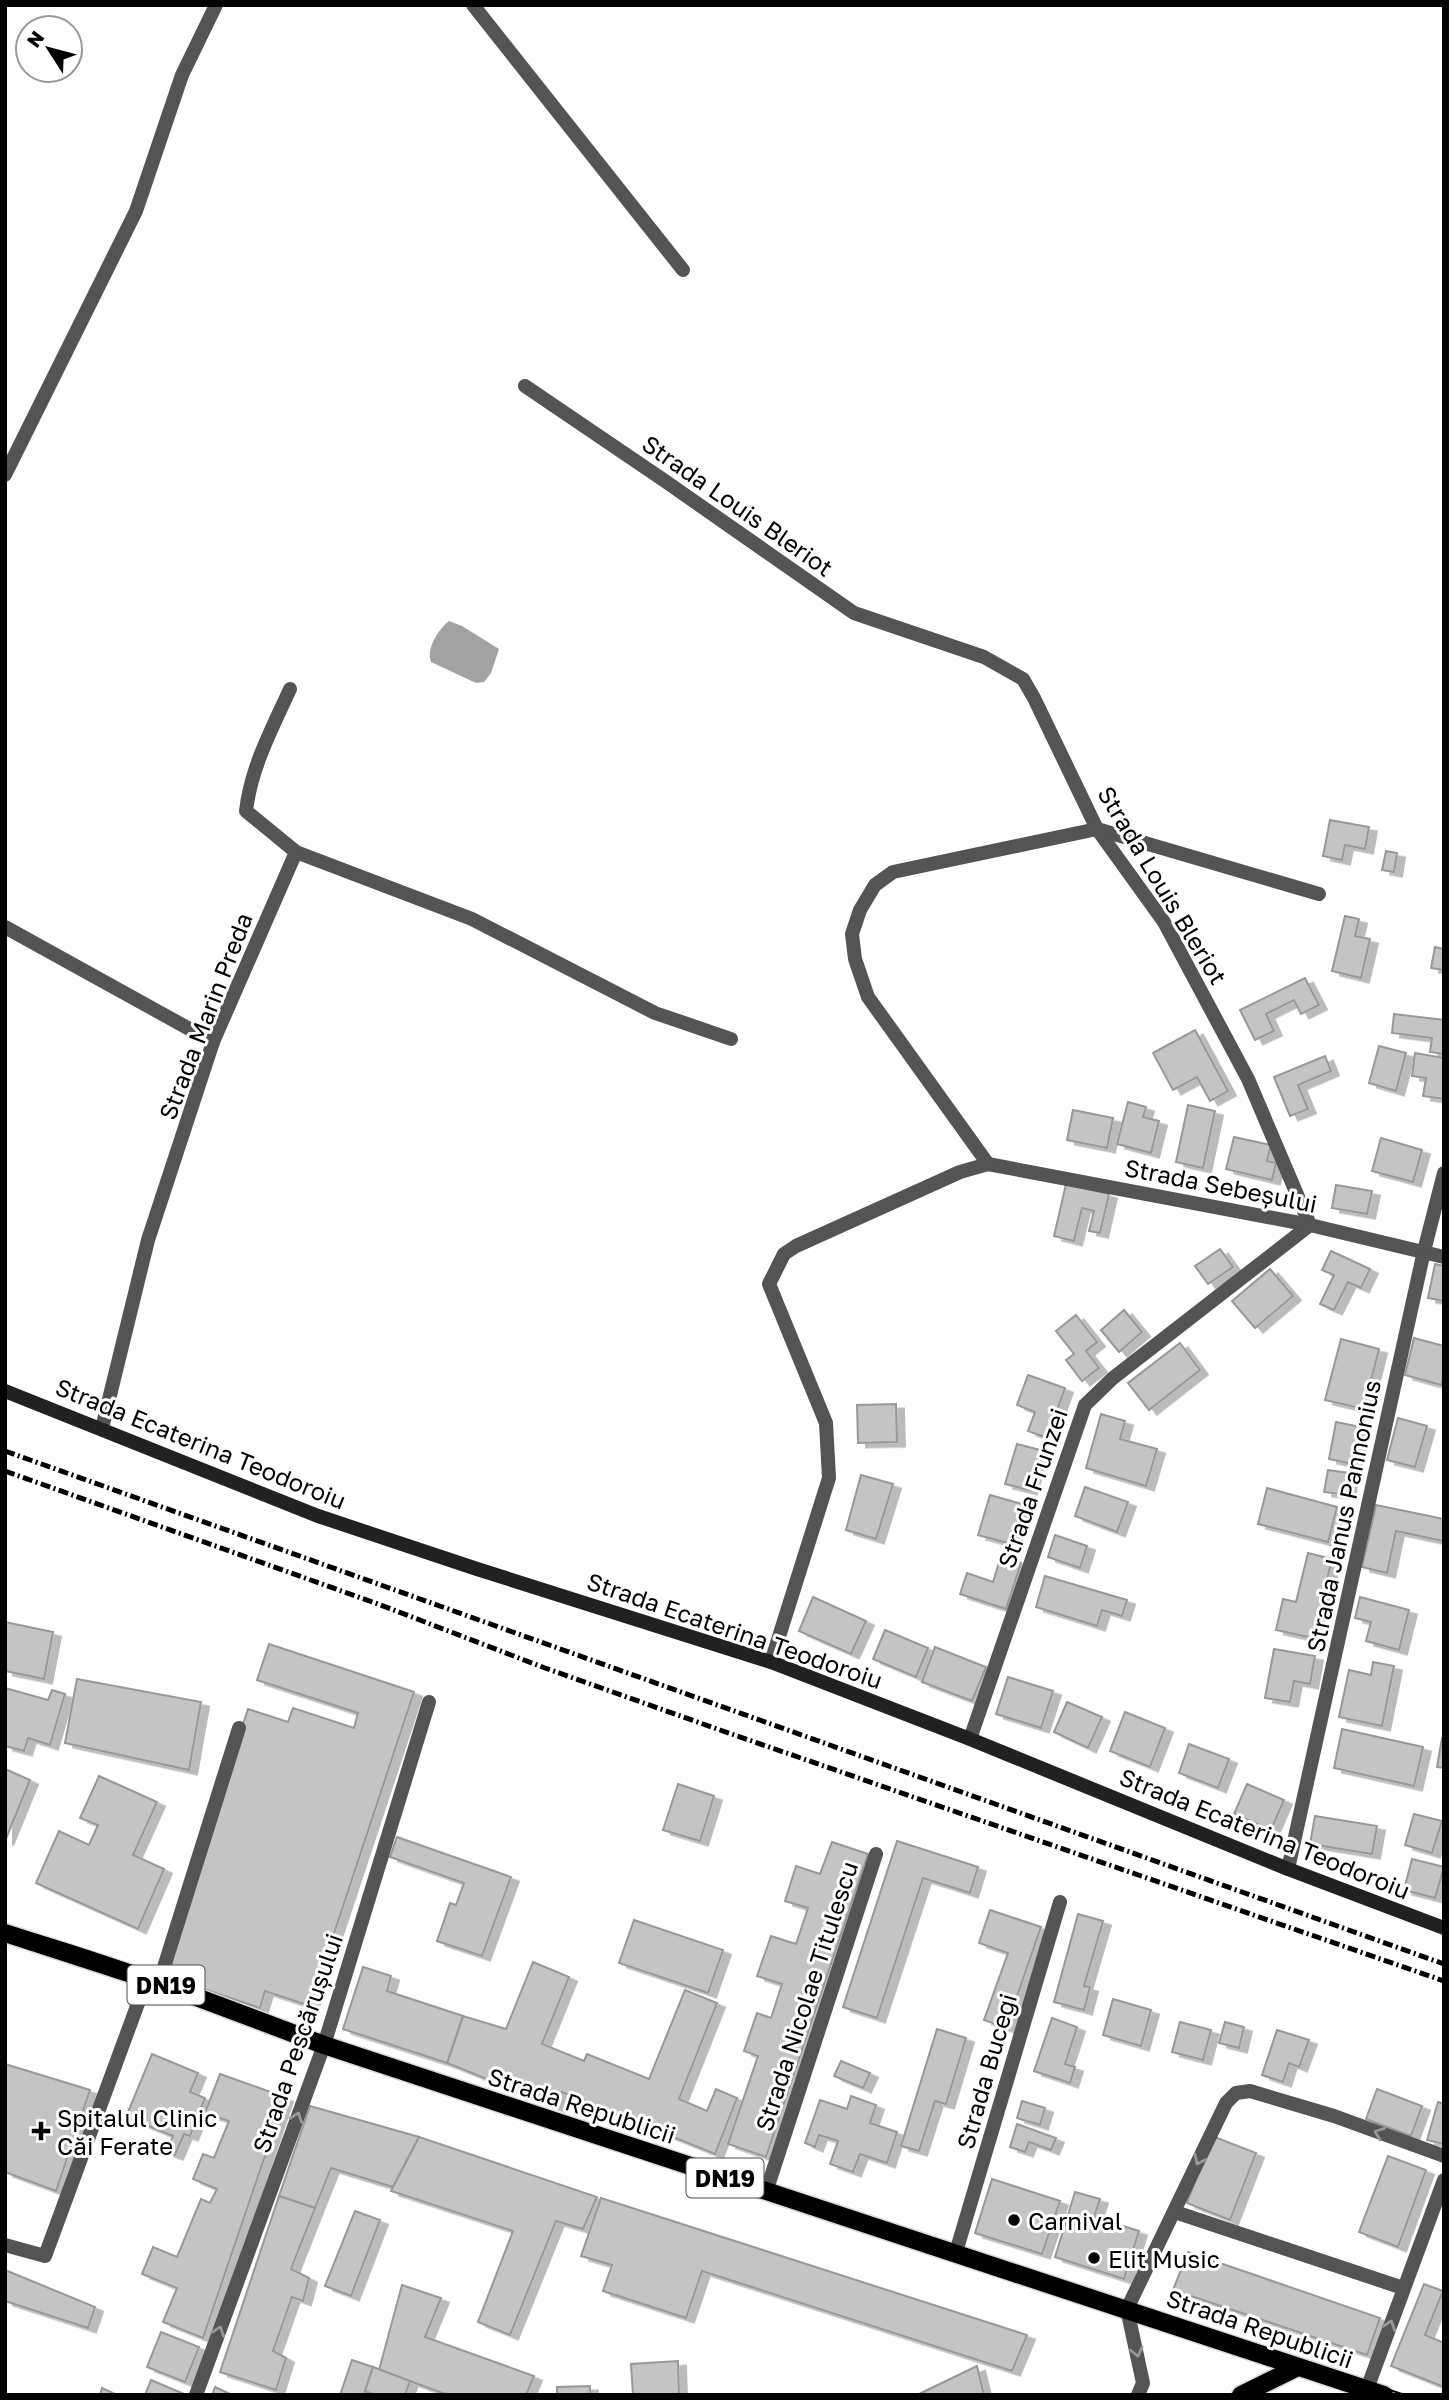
<svg xmlns="http://www.w3.org/2000/svg" width="1449" height="2400" viewBox="0 0 1449 2400" font-family="'Golos Text',sans-serif">
  <style>
    .water { fill: #a2a2a2 }
    .building { fill: #c4c4c4; stroke: #989898; stroke-width: 2; filter: url(#shadow) }
    .lines { fill: none; stroke-linecap: round; stroke-linejoin: round }
    .primary-casing { stroke: #dbdbdb; stroke-width: 21 }
    .lane { stroke: #545454; stroke-width: 14 }
    .street { stroke: #545454; stroke-width: 14 }
    .secondary { stroke: #212121; stroke-width: 14 }
    .primary { stroke: #000; stroke-width: 18 }
    .tram { stroke: #000; stroke-width: 2 }
    .rail { stroke: #000; stroke-width: 5; stroke-dasharray: 10 3.5 2 3.5; stroke-linecap: butt }
    .oneway { stroke: #989898 }
    .poi-dot { fill: #000; stroke: #fff; stroke-width: 2.5 }
    .labels { text-anchor: middle; dominant-baseline: central; stroke-width: 6; stroke-linejoin: round; paint-order: stroke }
    .shield { fill: #fff; stroke: #4c4c4c; stroke-width: 2 }
    .shield-label { font-size: 23px; font-weight: bold; fill: #000 }
    .street-label { font-size: 24px; fill: #000; stroke: #fff }
    .poi-label { font-size: 24px; fill: #000; stroke: #fff; text-anchor: start }
  </style>
  <defs>
    <filter id="shadow"><feDropShadow dx="8" dy="4.5" stdDeviation="0" flood-color="#0004"/></filter>
  </defs>
  <rect width="100%" height="100%" fill="#fff"/>
  <path class="water" d="M449,621L462,626L499,649L491,673L484,682L476,683L431,662C426,648 438,630 449,621Z"/>
  <g class="building">
    <path d="M1330,820L1369,827L1365,849L1345,845L1342,860L1323,856Z"/>
    <path d="M1386,851L1397,853L1394,872L1382,870Z"/>
    <path d="M1345,916L1359,919L1355,936L1370,939L1361,978L1332,971Z"/>
    <path d="M1435,947L1444,949V970L1431,968Z"/>
    <path d="M1305,978L1319,1005L1301,1014L1294,1000L1266,1014L1274,1031L1255,1040L1240,1010Z"/>
    <path d="M1394,1014L1444,1020V1054L1430,1052L1432,1038L1392,1033Z"/>
    <path d="M1195,1030L1228,1091L1210,1101L1197,1077L1173,1090L1153,1053Z"/>
    <path d="M1379,1046L1406,1053L1396,1091L1369,1083Z"/>
    <path d="M1415,1053L1444,1058V1099L1423,1096L1426,1078L1412,1076Z"/>
    <path d="M1325,1056L1331,1071L1298,1085L1308,1109L1290,1116L1274,1077Z"/>
    <path d="M1128,1102L1146,1107L1143,1117L1159,1121L1151,1153L1117,1144Z"/>
    <path d="M1188,1105L1215,1111L1203,1168L1176,1162Z"/>
    <path d="M1073,1110L1113,1118L1107,1148L1067,1140Z"/>
    <path d="M1234,1137L1271,1145L1267,1161L1276,1163L1272,1180L1226,1169Z"/>
    <path d="M1381,1138L1422,1150L1413,1182L1372,1171Z"/>
    <path d="M1066,1184L1109,1194L1100,1233L1089,1231L1094,1211L1082,1208L1074,1241L1054,1236Z"/>
    <path d="M1336,1185L1372,1191L1367,1214L1332,1208Z"/>
    <path d="M1220,1249L1233,1267L1208,1284L1195,1266Z"/>
    <path d="M1331,1251L1370,1269L1361,1288L1348,1282L1334,1310L1320,1304L1334,1275L1322,1270Z"/>
    <path d="M1435,1264L1444,1266V1301L1428,1298Z"/>
    <path d="M1270,1269L1293,1296L1255,1328L1232,1301Z"/>
    <path d="M1124,1310L1142,1332L1119,1352L1101,1330Z"/>
    <path d="M1076,1315L1097,1342L1086,1351L1099,1368L1082,1381L1066,1360L1074,1354L1056,1331Z"/>
    <path d="M1414,1338L1444,1346V1375L1441,1385L1405,1375Z"/>
    <path d="M1341,1339L1379,1349L1364,1409L1325,1400Z"/>
    <path d="M1180,1343L1200,1370L1149,1410L1128,1383Z"/>
    <path d="M1028,1375L1065,1388L1047,1438L1028,1431L1035,1412L1017,1405Z"/>
    <path d="M896,1404L897,1442L858,1443L857,1405Z"/>
    <path d="M1101,1414L1125,1421L1120,1439L1157,1449L1146,1486L1086,1468Z"/>
    <path d="M1398,1418L1427,1426L1415,1467L1387,1460Z"/>
    <path d="M1336,1422L1361,1427L1353,1464L1329,1459Z"/>
    <path d="M1017,1444L1040,1450L1029,1490L1005,1484Z"/>
    <path d="M1328,1470L1350,1473L1347,1495L1324,1492Z"/>
    <path d="M861,1475L893,1484L876,1539L846,1530Z"/>
    <path d="M1085,1487L1128,1502L1117,1532L1075,1516Z"/>
    <path d="M1267,1488L1337,1507L1328,1542L1258,1524Z"/>
    <path d="M990,1495L1022,1504L1011,1544L978,1535Z"/>
    <path d="M1376,1505L1444,1519L1443,1541L1396,1531L1387,1573L1362,1567Z"/>
    <path d="M1055,1535L1087,1546L1080,1568L1048,1557Z"/>
    <path d="M1308,1553L1332,1559L1313,1638L1276,1630L1283,1599L1296,1602Z"/>
    <path d="M1001,1556L1021,1563L1006,1609L960,1594L967,1573L993,1582Z"/>
    <path d="M1045,1576L1127,1600L1122,1616L1102,1610L1097,1626L1036,1607Z"/>
    <path d="M813,1597L866,1621L851,1654L799,1631Z"/>
    <path d="M1360,1597L1409,1610L1399,1650L1366,1641L1371,1622L1355,1618Z"/>
    <path d="M5,1622L53,1632L44,1679L5,1671Z"/>
    <path d="M885,1630L928,1648L916,1677L873,1659Z"/>
    <path d="M269,1644L414,1692L310,2006L265,1991L260,2008L165,1976L208,1829L248,1709L288,1722L293,1708L354,1728L358,1713L257,1680Z"/>
    <path d="M935,1647L986,1667L972,1701L922,1682Z"/>
    <path d="M1274,1649L1315,1656L1310,1684L1294,1681L1290,1702L1265,1698Z"/>
    <path d="M1373,1662L1394,1666L1382,1726L1339,1717L1349,1670L1371,1675Z"/>
    <path d="M1008,1677L1053,1691L1041,1728L996,1714Z"/>
    <path d="M77,1679L201,1702L189,1770L65,1743Z"/>
    <path d="M5,1688L48,1700L52,1690L65,1694L50,1745L28,1738L24,1751L5,1746Z"/>
    <path d="M1067,1702L1102,1717L1088,1748L1054,1732Z"/>
    <path d="M1125,1712L1165,1728L1150,1767L1110,1751Z"/>
    <path d="M1342,1729L1423,1747L1414,1786L1334,1768Z"/>
    <path d="M1442,1738H1444V1768L1437,1767Z"/>
    <path d="M1189,1744L1229,1759L1218,1788L1179,1773Z"/>
    <path d="M5,1769L30,1780L5,1841Z"/>
    <path d="M99,1776L157,1802L133,1855L164,1869L138,1929L36,1883L59,1831L89,1845L98,1825L80,1818Z"/>
    <path d="M678,1784L714,1796L700,1841L663,1830Z"/>
    <path d="M1247,1784L1284,1800L1271,1830L1234,1814Z"/>
    <path d="M1414,1814L1442,1821L1432,1853L1405,1845Z"/>
    <path d="M1315,1816L1377,1826L1372,1854L1310,1844Z"/>
    <path d="M397,1837L511,1877L482,1956L437,1941L450,1903L456,1905L464,1883L390,1857Z"/>
    <path d="M897,1841L978,1867L970,1893L923,1878L877,2018L843,2007Z"/>
    <path d="M832,1842L868,1854L766,2157L728,2144L758,2056L744,2051L757,2013L771,2018L782,1984L757,1976L771,1936L796,1944L808,1908L785,1901L796,1866L820,1874Z"/>
    <path d="M1412,1859L1444,1867L1435,1898L1404,1890Z"/>
    <path d="M990,1910L1041,1927L1006,2028L984,2020L1008,1953L979,1943Z"/>
    <path d="M1078,1914L1103,1921L1084,1986L1090,1987L1084,2010L1054,2002Z"/>
    <path d="M634,1920L723,1950L708,1993L619,1963Z"/>
    <path d="M533,1962L569,1977L542,2044L584,2061L587,2054L649,2079L685,1990L717,2003L679,2099L707,2111L716,2089L737,2098L715,2154L562,2092L556,2107L447,2063L463,2016L506,2029Z"/>
    <path d="M363,1967L391,1976L387,1991L463,2016L447,2063L343,2029Z"/>
    <path d="M1113,1999L1151,2010L1141,2046L1103,2035Z"/>
    <path d="M1052,2018L1077,2027L1065,2064L1075,2067L1070,2083L1034,2071Z"/>
    <path d="M1180,2022L1211,2030L1203,2060L1172,2052Z"/>
    <path d="M1225,2022L1244,2027L1239,2048L1219,2043Z"/>
    <path d="M937,2029L966,2038L946,2104L935,2101L919,2151L901,2146Z"/>
    <path d="M1277,2030L1309,2040L1299,2067L1289,2063L1283,2082L1262,2075Z"/>
    <path d="M152,2054L198,2073L190,2092L205,2098L190,2136L184,2134L175,2155L166,2152L173,2136L126,2117Z"/>
    <path d="M841,2061L870,2073L863,2088L834,2076Z"/>
    <path d="M5,2064L90,2090L56,2191L5,2172Z"/>
    <path d="M220,2074L285,2097L203,2338L163,2322L177,2288L142,2274L153,2247L177,2257L201,2199L210,2203L217,2189L193,2179L203,2154L214,2158L229,2121L205,2113Z"/>
    <path d="M1377,2089L1422,2106L1411,2136L1366,2119Z"/>
    <path d="M851,2096L876,2105L870,2123L897,2132L887,2163L860,2154L853,2172L830,2164L838,2141L819,2135L815,2147L805,2143L820,2100L847,2109Z"/>
    <path d="M1022,2101L1045,2108L1040,2125L1017,2118Z"/>
    <path d="M1438,2102L1444,2104V2144L1427,2140Z"/>
    <path d="M310,2106L419,2137L393,2187L331,2168L315,2208L279,2196Z"/>
    <path d="M1017,2124L1056,2138L1051,2150L1029,2142L1025,2152L1010,2147Z"/>
    <path d="M1212,2136L1256,2153L1230,2220L1187,2203Z"/>
    <path d="M419,2137L597,2197L583,2229L556,2221L510,2335L478,2322L513,2231L391,2191Z"/>
    <path d="M1388,2156L1426,2170L1398,2247L1359,2232Z"/>
    <path d="M992,2179L1060,2201L1042,2254L975,2233Z"/>
    <path d="M1075,2192L1100,2199L1094,2217L1139,2231L1124,2279L1055,2257Z"/>
    <path d="M279,2196L315,2208L291,2269L309,2278L303,2301L292,2297L273,2351L286,2358L276,2390L220,2372Z"/>
    <path d="M601,2198L1027,2335L1012,2371L702,2271L686,2318L603,2291L612,2265L581,2256Z"/>
    <path d="M355,2211L380,2220L351,2296L325,2286Z"/>
    <path d="M1188,2252L1380,2318L1367,2355L1173,2290Z"/>
    <path d="M5,2270L95,2307L88,2328L5,2301Z"/>
    <path d="M1424,2284L1443,2291L1425,2335L1444,2343V2387L1391,2366Z"/>
    <path d="M402,2285L441,2298L425,2337L534,2376L526,2395H448L379,2370Z"/>
    <path d="M161,2332L199,2347L185,2382L147,2367Z"/>
    <path d="M352,2360L373,2367L364,2395H340Z"/>
    <path d="M678,2361L679,2395H633L631,2364Z"/>
    <path d="M977,2366L984,2395H917Z"/>
    <path d="M373,2367L410,2381L405,2395H375L365,2391Z"/>
    <path d="M151,2380L184,2394V2395H145Z"/>
    <path d="M590,2386V2395H557V2387Z"/>
    <path d="M215,2387L232,2395H212Z"/>
    <path d="M102,2388L117,2395H100Z"/>
  </g>
  <g class="lines">
    <defs>
      <g id="primary">
        <path d="M5,1933L159,1983L324,2045L1384,2395"/>
        <path d="M1241,2395L1298,2367"/>
      </g>
    </defs>
    <use href="#primary" class="primary-casing"/>
    <path class="lane" d="M5,2245L45,2256L147,1979"/>
    <g class="street">
      <path d="M473,5L683,270"/>
      <path d="M525,386L665,481L854,613L984,657L1023,679L1034,698L1097,829L1164,922L1248,1079L1310,1225L1113,1378L1085,1405L970,1739"/>
      <path d="M5,475L136,211L182,75L216,5"/>
      <path d="M296,852L472,919L655,1013L731,1039"/>
      <path d="M5,927L213,1042"/>
      <path d="M988,1164L1310,1225L1444,1257"/>
      <path d="M102,1428L148,1240L213,1042L296,852L246,811C251,767 272,729 290,689"/>
      <path d="M771,1662L829,1478L826,1423L769,1284L784,1254L796,1246L960,1172L988,1164L868,997L855,959L852,934L860,910L875,885L893,872L1097,829L1319,894"/>
      <path d="M1288,1869L1424,1251L1444,1173"/>
      <path d="M159,1983L239,1728"/>
      <path d="M766,2192L876,1854"/>
      <path d="M1175,2212L1403,2288"/>
      <path d="M956,2252L1060,1902"/>
      <path d="M1367,2389L1444,2180"/>
      <path d="M196,2395L324,2045L429,1702"/>
      <path d="M1138,2395L1143,2383L1127,2309L1226,2103L1236,2093L1250,2091L1334,2116L1444,2156"/>
    </g>
    <path class="secondary" d="M5,1391L318,1516L477,1569L771,1662L970,1739L1288,1869L1444,1928"/>
    <use href="#primary" class="primary"/>
    <g class="tram">
      <path d="M5,1926C115,1956 220,1998 326,2038L1405,2395"/>
      <path d="M5,1939L51,1951L322,2050L1366,2395"/>
    </g>
    <g class="rail">
      <path d="M5,1451L1444,1964"/>
      <path d="M5,1471L378,1604L545,1668L720,1730L1444,1981"/>
    </g>
  </g>
  <defs><path id="oneway-chevron" d="M-2-3.5L2.5 0L-2 3.5" fill="none" stroke-width="1.6" stroke-linecap="round" stroke-linejoin="round" transform="scale(1.75)"/></defs>
  <g class="oneway">
    <use href="#oneway-chevron" transform="translate(297 2117) rotate(-70)"/>
    <use href="#oneway-chevron" transform="translate(1379 2133) rotate(-160)"/>
    <use href="#oneway-chevron" transform="translate(1199 2160) rotate(115)"/>
    <use href="#oneway-chevron" transform="translate(1390 2325) rotate(-71)"/>
    <use href="#oneway-chevron" transform="translate(219 2331) rotate(-70)"/>
    <use href="#oneway-chevron" transform="translate(1137 2352) rotate(77)"/>
  </g>
  <g class="poi-dot">
    <path d="M37.5 2120.5h7v7h7v7h-7v7h-7v-7h-7v-7h7z"/>
    <circle cx="1014" cy="2220" r="7"/>
    <circle cx="1094" cy="2258" r="7"/>
  </g>
  <g class="labels">
    <g class="shield">
      <rect x="127.5" y="1965.5" width="77" height="39" rx="5"/>
      <rect x="686.5" y="2158.5" width="77" height="39" rx="5"/>
    </g>
    <g class="shield-label">
      <text x="166" y="1985">DN19</text>
      <text x="725" y="2178">DN19</text>
    </g>
    <g class="street-label">
      <text transform="translate(738 505) rotate(35)">Strada Louis Bleriot</text>
      <text transform="translate(1163 885) rotate(59)">Strada Louis Bleriot</text>
      <text transform="translate(205 1016) rotate(-69)">Strada Marin Preda</text>
      <text transform="translate(1221 1185) rotate(11)">Strada Sebeșului</text>
      <text transform="translate(201 1443) rotate(22)">Strada Ecaterina Teodoroiu</text>
      <text transform="translate(1032 1488) rotate(-71)">Strada Frunzei</text>
      <text transform="translate(1343 1516) rotate(-78)">Strada Janus Pannonius</text>
      <text transform="translate(735 1630) rotate(19)">Strada Ecaterina Teodoroiu</text>
      <text transform="translate(1265 1833) rotate(22)">Strada Ecaterina Teodoroiu</text>
      <text transform="translate(806 1996) rotate(-72)">Strada Nicolae Titulescu</text>
      <text transform="translate(297 2043) rotate(-71)">Strada Pescărușului</text>
      <text transform="translate(986 2071) rotate(-74)">Strada Bucegi</text>
      <text transform="translate(582 2105) rotate(18)">Strada Republicii</text>
      <text transform="translate(1260 2328) rotate(19)">Strada Republicii</text>
    </g>
    <g class="poi-label">
      <text x="57" y="2117">Spitalul Clinic<tspan x="57" dy="28">Căi Ferate</tspan></text>
      <text x="1028" y="2220">Carnival</text>
      <text x="1108" y="2258">Elit Music</text>
    </g>
  </g>
  <rect width="1449" height="2400" fill="none" stroke="#000000" stroke-width="14"/>
  <g transform="translate(49 49) rotate(306)"><circle r="33" fill="#ffffff" stroke="#999999" stroke-width="2"/>
  <path d="M0-5L12 26L0 18L-12 26Z" fill="#000000"/>
  <text y="-10" font-size="19" font-weight="bold" text-anchor="middle" fill="#000000">N</text>
  </g>
</svg>
